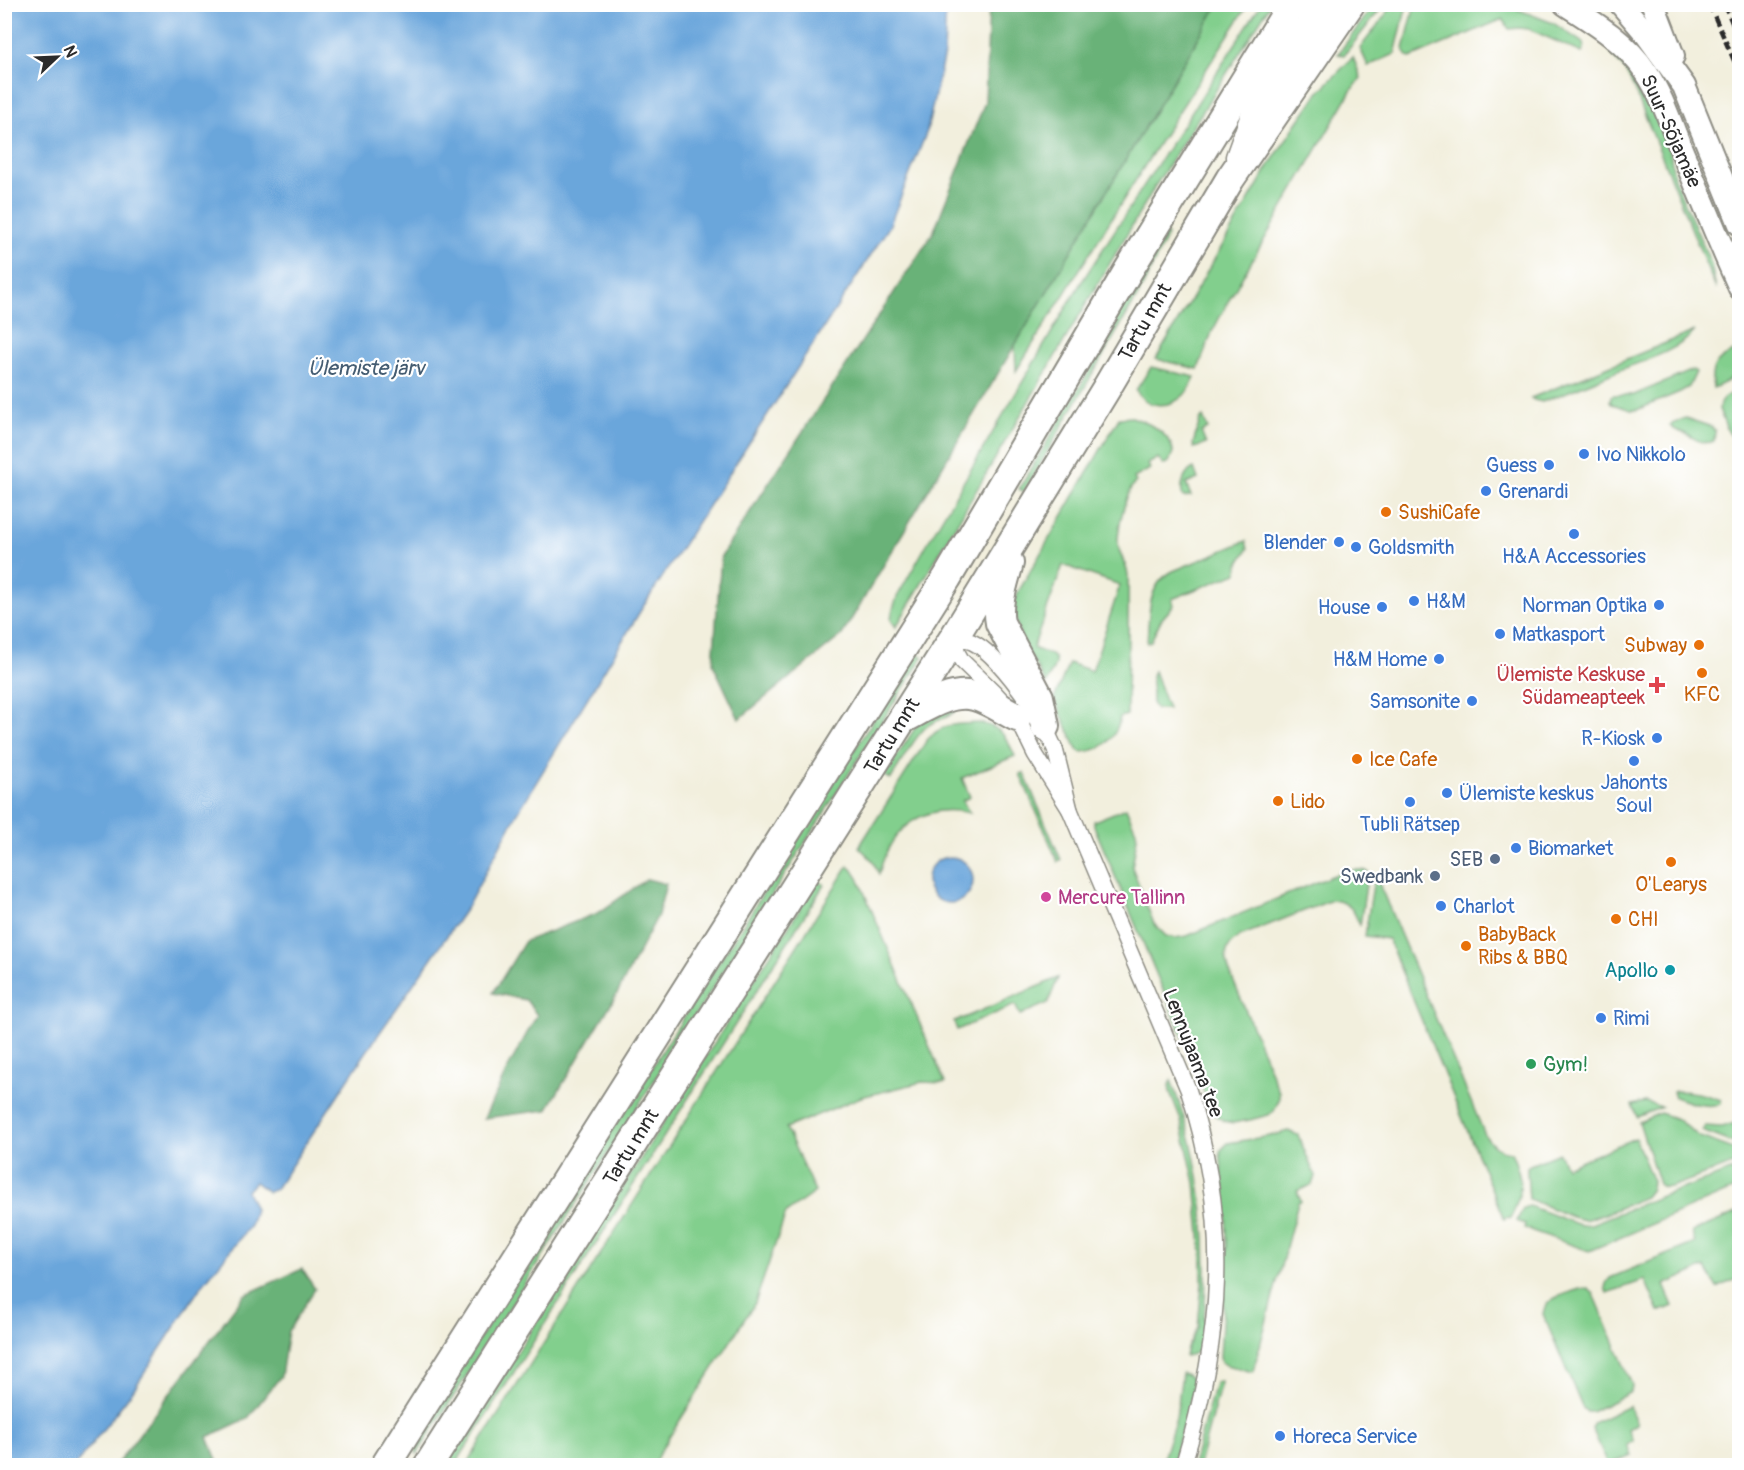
<svg xmlns="http://www.w3.org/2000/svg" width="1744" height="1470" viewBox="0 0 1744 1470" font-family="Pangolin,sans-serif">
  <style>
    .green { fill: #82cf8d; stroke: #567d5c; stroke-width: 1.5 }
    .forest { fill: #69b278; stroke: #4a6e52; stroke-width: 1.5 }
    .water { fill: #6aa6db; stroke: #4a6883; stroke-width: 1.5 }
    .lines { fill: none; stroke-linecap: round; stroke-linejoin: round }
    .street-casing { stroke: #8e8d84; stroke-width: 18 }
    .secondary-casing { stroke: #8e8d84; stroke-width: 26 }
    .primary-casing { stroke: #8e8d84; stroke-width: 27 }
    .highway-casing { stroke: #8e8d84; stroke-width: 32 }
    .street { stroke: #fff; stroke-width: 15 }
    .secondary { stroke: #fff; stroke-width: 22 }
    .primary { stroke: #fff; stroke-width: 24 }
    .highway { stroke: #fff; stroke-width: 28 }
    .rail { stroke: #2b2b2b; stroke-width: 4.5; stroke-dasharray: 9 4.5; stroke-linecap: butt }
    .shop-dot { fill: #3f7fe0; stroke: #fff; stroke-width: 2 }
    .food-dot { fill: #e8710a; stroke: #fff; stroke-width: 2 }
    .health-dot { fill: #e0444e; stroke: #fff; stroke-width: 2 }
    .service-dot { fill: #5c6f8a; stroke: #fff; stroke-width: 2 }
    .hotel-dot { fill: #d1479c; stroke: #fff; stroke-width: 2 }
    .culture-dot { fill: #0f9aa8; stroke: #fff; stroke-width: 2 }
    .leisure-dot { fill: #2e9e5b; stroke: #fff; stroke-width: 2 }
    .labels { text-anchor: middle; dominant-baseline: central; stroke-width: 4.5; stroke-linejoin: round; paint-order: stroke }
    .street-label { font-size: 20px; fill: #2b2b2b; stroke: #fff }
    .shop-label { font-size: 20px; fill: #366cbe; stroke: #fff; text-anchor: start }
    .food-label { font-size: 20px; fill: #c56008; stroke: #fff; text-anchor: start }
    .health-label { font-size: 20px; fill: #be3a42; stroke: #fff; text-anchor: end }
    .service-label { font-size: 20px; fill: #4e5e75; stroke: #fff; text-anchor: end }
    .hotel-label { font-size: 20px; fill: #b23c85; stroke: #fff; text-anchor: start }
    .culture-label { font-size: 20px; fill: #0d838f; stroke: #fff; text-anchor: end }
    .leisure-label { font-size: 20px; fill: #27864d; stroke: #fff; text-anchor: start }
    .water-label { font-size: 21px; font-style: italic; fill: #445c71; stroke: #fff }
  </style>
  <rect width="100%" height="100%" fill="#fff"/>
  <filter id="ink" filterUnits="userSpaceOnUse"><feTurbulence type="fractalNoise" baseFrequency=".0167" numOctaves="2"/><feDisplacementMap in="SourceGraphic" scale="12" xChannelSelector="R" yChannelSelector="G"/><feConvolveMatrix kernelMatrix="1 2 1 2 8 2 1 2 1" color-interpolation-filters="sRGB"/></filter>
  <filter id="wash" filterUnits="userSpaceOnUse"><feTurbulence type="fractalNoise" baseFrequency=".008" numOctaves="4" result="noise"/><feDisplacementMap in="SourceGraphic" scale="24" xChannelSelector="R" yChannelSelector="G"/><feGaussianBlur stdDeviation="1.35" result="paint"/><feColorMatrix in="noise" values="0 0 0 0 0 0 0 0 0 0 0 0 0 0 0 0 0 1.4 0 .05"/><feComposite in="paint" operator="in"/></filter>
  <g filter="url(#wash)">
    <rect width="100%" height="100%" fill="#f2efdd"/>
    <g class="green">
      <path d="M1261,4L1270,5L1156,185L896,627L891,620L892,612L897,597L931,537L1079,286Z"/>
      <path d="M1415,4L1506,5L1553,23L1583,43L1584,48L1582,53L1529,29L1519,28L1509,29L1503,19L1410,58L1406,54L1404,49Z"/>
      <path d="M1218,5H1248L1174,119L1016,371L1015,345Z"/>
      <path d="M1374,5H1384L1344,55L1338,54Z"/>
      <path d="M1393,5H1407L1395,54L1368,66L1360,48Z"/>
      <path d="M1614,49L1635,74L1652,104L1669,144L1674,177L1711,264L1716,289L1633,86L1625,70L1611,54Z"/>
      <path d="M1353,57L1361,78L1351,91L1229,300L1212,332L1198,369L1156,359L1270,164L1297,123L1318,93Z"/>
      <path d="M1166,233L1167,236L1164,242L1140,292L1024,492L1019,489L1104,346L1116,317Z"/>
      <path d="M1695,331C1677,352 1645,360 1620,370C1594,381 1568,392 1542,402L1534,400L1531,398Z"/>
      <path d="M1739,350C1740,375 1736,379 1713,388C1708,365 1720,357 1739,350Z"/>
      <path d="M1151,367L1195,377C1192,383 1190,389 1185,394C1171,409 1146,409 1136,390Z"/>
      <path d="M1693,370L1696,372L1689,387L1680,392L1637,410H1631L1612,404L1610,401L1611,396L1613,395H1634Z"/>
      <path d="M1739,391H1740L1739,441C1727,437 1724,421 1719,409C1719,398 1730,394 1739,391Z"/>
      <path d="M1132,417C1149,423 1171,433 1173,452L1169,462L1163,465L1158,458L1148,464L1150,469L1134,478L1136,482C1126,490 1119,525 1118,538C1116,552 1128,564 1128,577C1129,623 1127,670 1127,715L1120,717C1117,738 1103,751 1081,752L1077,749L1054,699L1069,663L1092,671L1120,585L1063,565L1033,648L1051,655L1055,659V665L1046,684C1032,657 1007,626 1017,594L1119,418Z"/>
      <path d="M1203,417L1208,429L1201,432L1206,444L1194,448L1193,444L1200,420Z"/>
      <path d="M1685,418L1712,427L1715,431L1714,441C1702,446 1695,438 1684,433C1678,431 1675,431 1670,426V425Z"/>
      <path d="M1194,468L1198,479L1186,484L1191,496L1183,497C1179,488 1184,472 1194,468Z"/>
      <path d="M1246,541L1248,549L1239,563L1237,573L1172,599L1174,605L1161,620L1151,641L1147,643C1149,618 1146,584 1173,571Z"/>
      <path d="M916,653L923,657L417,1454L415,1448V1439Z"/>
      <path d="M1154,671L1168,709H1156L1152,703V675Z"/>
      <path d="M956,709C950,719 934,719 925,728C911,742 901,763 891,779L884,776L917,725L929,715Z"/>
      <path d="M978,723C1001,726 1006,736 1015,756L962,778L970,797L962,801L970,813C922,802 890,829 879,874L872,860L859,847L927,740C943,723 956,724 978,723Z"/>
      <path d="M1024,773L1061,860L1058,862L1020,774Z"/>
      <path d="M1126,808L1136,831L1137,838L1132,867L1154,924L1166,936L1175,938L1187,936L1344,871L1359,870L1368,871L1360,926C1354,910 1350,902 1332,900L1240,936C1225,946 1224,954 1229,970L1279,1092V1100L1274,1111L1268,1115L1250,1120L1233,1123L1224,1121L1213,1113L1209,1108L1195,1066L1094,826V821Z"/>
      <path d="M848,866L852,869L858,878L945,1083L922,1082L861,1097L786,1128L815,1192L786,1213L755,1303L661,1450L653,1465H466Z"/>
      <path d="M1374,878L1378,881L1485,1135C1493,1147 1497,1150 1511,1152C1524,1181 1523,1189 1511,1218L1507,1217L1504,1219L1388,939L1365,936Z"/>
      <path d="M818,880L824,885L455,1465L445,1466Z"/>
      <path d="M1058,978L1048,1003L1020,1015L1015,1005L957,1030L954,1022Z"/>
      <path d="M1171,1080C1180,1105 1189,1129 1194,1155C1206,1210 1208,1266 1204,1321C1204,1329 1205,1341 1201,1348C1197,1354 1191,1355 1185,1356L1187,1348L1198,1327L1202,1283V1255L1195,1183L1180,1117L1170,1092L1169,1085Z"/>
      <path d="M1675,1091C1691,1091 1706,1094 1721,1100V1104C1704,1108 1691,1103 1675,1097L1673,1092Z"/>
      <path d="M1645,1102L1662,1107L1637,1117L1632,1105Z"/>
      <path d="M1660,1113L1677,1119L1700,1137L1739,1151V1162L1671,1187H1663L1659,1184L1639,1122Z"/>
      <path d="M1739,1122V1145L1702,1131L1705,1126L1721,1127Z"/>
      <path d="M1288,1131L1298,1135L1315,1176L1312,1185L1297,1191L1301,1201L1298,1202L1253,1372L1226,1365L1221,1362L1220,1357L1227,1244L1226,1209L1220,1151L1228,1143L1270,1136Z"/>
      <path d="M1635,1138L1652,1179L1651,1189L1645,1197L1605,1214L1584,1220L1572,1217L1529,1199L1527,1172V1167L1530,1165L1559,1153L1566,1167Z"/>
      <path d="M1739,1168V1187L1589,1251L1524,1228L1525,1224L1517,1221L1523,1208L1529,1206L1580,1225L1591,1224L1662,1196Z"/>
      <path d="M1739,1212V1278L1717,1288L1705,1267L1664,1285L1673,1306L1659,1312L1645,1280L1607,1293C1604,1287 1605,1283 1610,1278L1695,1243L1692,1232Z"/>
      <path d="M1580,1289H1588L1594,1294L1632,1385L1631,1392L1592,1412H1587L1582,1407L1543,1314C1545,1297 1566,1294 1580,1289Z"/>
      <path d="M1182,1373C1189,1375 1194,1380 1194,1387L1172,1465H1161L1176,1418Z"/>
      <path d="M1219,1381H1221V1383L1199,1465H1193L1214,1387L1216,1382Z"/>
      <path d="M1629,1406L1637,1424L1628,1429L1633,1441L1627,1445L1631,1455L1614,1462V1465H1608L1592,1428L1593,1423Z"/>
    </g>
    <g class="forest">
      <path d="M989,5H1218L842,635L739,719L713,664L721,556L933,233L985,102Z"/>
      <path d="M647,879L666,884L658,915L617,994L547,1110L484,1118L509,1066L537,1015L526,1000L493,993L525,941L598,913Z"/>
      <path d="M302,1269L315,1289L288,1331L281,1376L248,1418L208,1437L219,1465H116L244,1295Z"/>
    </g>
    <g class="water">
      <path d="M5,4L946,5L944,54L927,131L889,227L641,610L517,814L467,907L365,1054L276,1189L268,1192L255,1182L247,1191L255,1209L250,1226L200,1288L132,1392L75,1466L4,1465Z"/>
      <circle cx="950" cy="880" r="23"/>
    </g>
  </g>
  <g filter="url(#ink)">
    <g class="lines">
      <defs>
        <g id="street">
          <path d="M1028,701C1016,684 992,651 972,642C967,640 959,639 953,639L958,654L962,661L995,693L1017,717L1035,754L1070,810"/>
          <path d="M1042,721L1055,749L1070,810L1188,1089C1231,1221 1223,1334 1183,1466"/>
        </g>
        <g id="secondary">
          <path d="M1565,4C1595,23 1626,42 1646,72C1663,97 1672,128 1684,156C1702,200 1720,244 1740,288"/>
          <path d="M1621,4L1644,31L1684,86L1740,224"/>
          <path d="M1653,4L1673,56"/>
        </g>
        <path id="primary" d="M1238,157L1255,110L1322,4"/>
        <g id="highway">
          <path d="M1009,563C1004,582 996,604 1000,623L1039,697L1045,726"/>
          <path d="M903,719C923,709 950,690 974,696C989,700 1003,710 1017,717"/>
          <path d="M385,1466L947,578L1128,271L1292,4"/>
          <path d="M428,1466L953,639L1106,389L1230,179L1350,4"/>
        </g>
      </defs>
      <use href="#street" class="street-casing"/>
      <use href="#secondary" class="secondary-casing"/>
      <use href="#primary" class="primary-casing"/>
      <use href="#highway" class="highway-casing"/>
      <use href="#street" class="street"/>
      <use href="#secondary" class="secondary"/>
      <use href="#primary" class="primary"/>
      <use href="#highway" class="highway"/>
      <g class="rail">
        <path d="M1709,4L1740,74"/>
        <path d="M1724,4L1740,41"/>
      </g>
    </g>
  </g>
  <g class="shop-dot">
    <circle cx="1584" cy="454" r="6"/>
    <circle cx="1549" cy="465" r="6"/>
    <circle cx="1486" cy="491" r="6"/>
    <circle cx="1574" cy="534" r="6"/>
    <circle cx="1339" cy="542" r="6"/>
    <circle cx="1356" cy="547" r="6"/>
    <circle cx="1414" cy="601" r="6"/>
    <circle cx="1659" cy="605" r="6"/>
    <circle cx="1382" cy="607" r="6"/>
    <circle cx="1500" cy="634" r="6"/>
    <circle cx="1439" cy="659" r="6"/>
    <circle cx="1472" cy="701" r="6"/>
    <circle cx="1657" cy="738" r="6"/>
    <circle cx="1634" cy="761" r="6"/>
    <circle cx="1447" cy="793" r="6"/>
    <circle cx="1410" cy="802" r="6"/>
    <circle cx="1516" cy="848" r="6"/>
    <circle cx="1441" cy="906" r="6"/>
    <circle cx="1601" cy="1018" r="6"/>
    <circle cx="1280" cy="1436" r="6"/>
  </g>
  <g class="food-dot">
    <circle cx="1386" cy="512" r="6"/>
    <circle cx="1699" cy="645" r="6"/>
    <circle cx="1702" cy="673" r="6"/>
    <circle cx="1357" cy="759" r="6"/>
    <circle cx="1278" cy="801" r="6"/>
    <circle cx="1671" cy="862" r="6"/>
    <circle cx="1616" cy="919" r="6"/>
    <circle cx="1466" cy="946" r="6"/>
  </g>
  <path class="health-dot" d="M1654 676h6v6h6v6h-6v6h-6v-6h-6v-6h6z"/>
  <g class="service-dot">
    <circle cx="1495" cy="859" r="6"/>
    <circle cx="1435" cy="876" r="6"/>
  </g>
  <circle class="hotel-dot" cx="1046" cy="897" r="6"/>
  <circle class="culture-dot" cx="1670" cy="970" r="6"/>
  <circle class="leisure-dot" cx="1531" cy="1064" r="6"/>
  <g class="labels">
    <g class="street-label">
      <text transform="translate(1671 131) rotate(66)">Suur-Sõjamäe</text>
      <text transform="translate(1145 322) rotate(-60)">Tartu mnt</text>
      <text transform="translate(892 736) rotate(-58)">Tartu mnt</text>
      <text transform="translate(1193 1053) rotate(69)">Lennujaama tee</text>
      <text transform="translate(631 1147) rotate(-58)">Tartu mnt</text>
    </g>
    <g class="shop-label">
      <text x="1596" y="454">Ivo Nikkolo</text>
      <text x="1537" y="465" text-anchor="end">Guess</text>
      <text x="1498" y="491">Grenardi</text>
      <text x="1327" y="542" text-anchor="end">Blender</text>
      <text x="1368" y="547">Goldsmith</text>
      <text x="1574" y="556" text-anchor="middle">H&amp;A Accessories</text>
      <text x="1426" y="601">H&amp;M</text>
      <text x="1647" y="605" text-anchor="end">Norman Optika</text>
      <text x="1370" y="607" text-anchor="end">House</text>
      <text x="1512" y="634">Matkasport</text>
      <text x="1427" y="659" text-anchor="end">H&amp;M Home</text>
      <text x="1460" y="701" text-anchor="end">Samsonite</text>
      <text x="1645" y="738" text-anchor="end">R-Kiosk</text>
      <text x="1634" y="782" text-anchor="middle">Jahonts<tspan x="1634" dy="23">Soul</tspan></text>
      <text x="1459" y="793">Ülemiste keskus</text>
      <text x="1410" y="824" text-anchor="middle">Tubli Rätsep</text>
      <text x="1528" y="848">Biomarket</text>
      <text x="1453" y="906">Charlot</text>
      <text x="1613" y="1018">Rimi</text>
      <text x="1292" y="1436">Horeca Service</text>
    </g>
    <g class="food-label">
      <text x="1398" y="512">SushiCafe</text>
      <text x="1687" y="645" text-anchor="end">Subway</text>
      <text x="1702" y="694" text-anchor="middle">KFC</text>
      <text x="1369" y="759">Ice Cafe</text>
      <text x="1290" y="801">Lido</text>
      <text x="1671" y="884" text-anchor="middle">O'Learys</text>
      <text x="1628" y="919">CHI</text>
      <text x="1478" y="934">BabyBack<tspan x="1478" dy="23">Ribs &amp; BBQ</tspan></text>
    </g>
    <g class="health-label">
      <text x="1645" y="674">Ülemiste Keskuse<tspan x="1645" dy="23">Südameapteek</tspan></text>
    </g>
    <g class="service-label">
      <text x="1483" y="859">SEB</text>
      <text x="1423" y="876">Swedbank</text>
    </g>
    <g class="hotel-label">
      <text x="1058" y="897">Mercure Tallinn</text>
    </g>
    <g class="culture-label">
      <text x="1658" y="970">Apollo</text>
    </g>
    <g class="leisure-label">
      <text x="1543" y="1064">Gym!</text>
    </g>
    <g class="water-label">
      <text x="366" y="368">Ülemiste järv</text>
    </g>
  </g>
  <rect width="1744" height="1470" fill="none" stroke="#fff" stroke-width="24"/>
  <g transform="translate(57 57) rotate(67)" stroke="#ffffff" stroke-width="4.5" paint-order="stroke">
  <path d="M0-4.5L10 22L0 15L-10 22Z" fill="#2b2b2b"/>
  <text y="-9" font-size="16" font-weight="bold" text-anchor="middle" fill="#2b2b2b">N</text>
  </g>
</svg>
